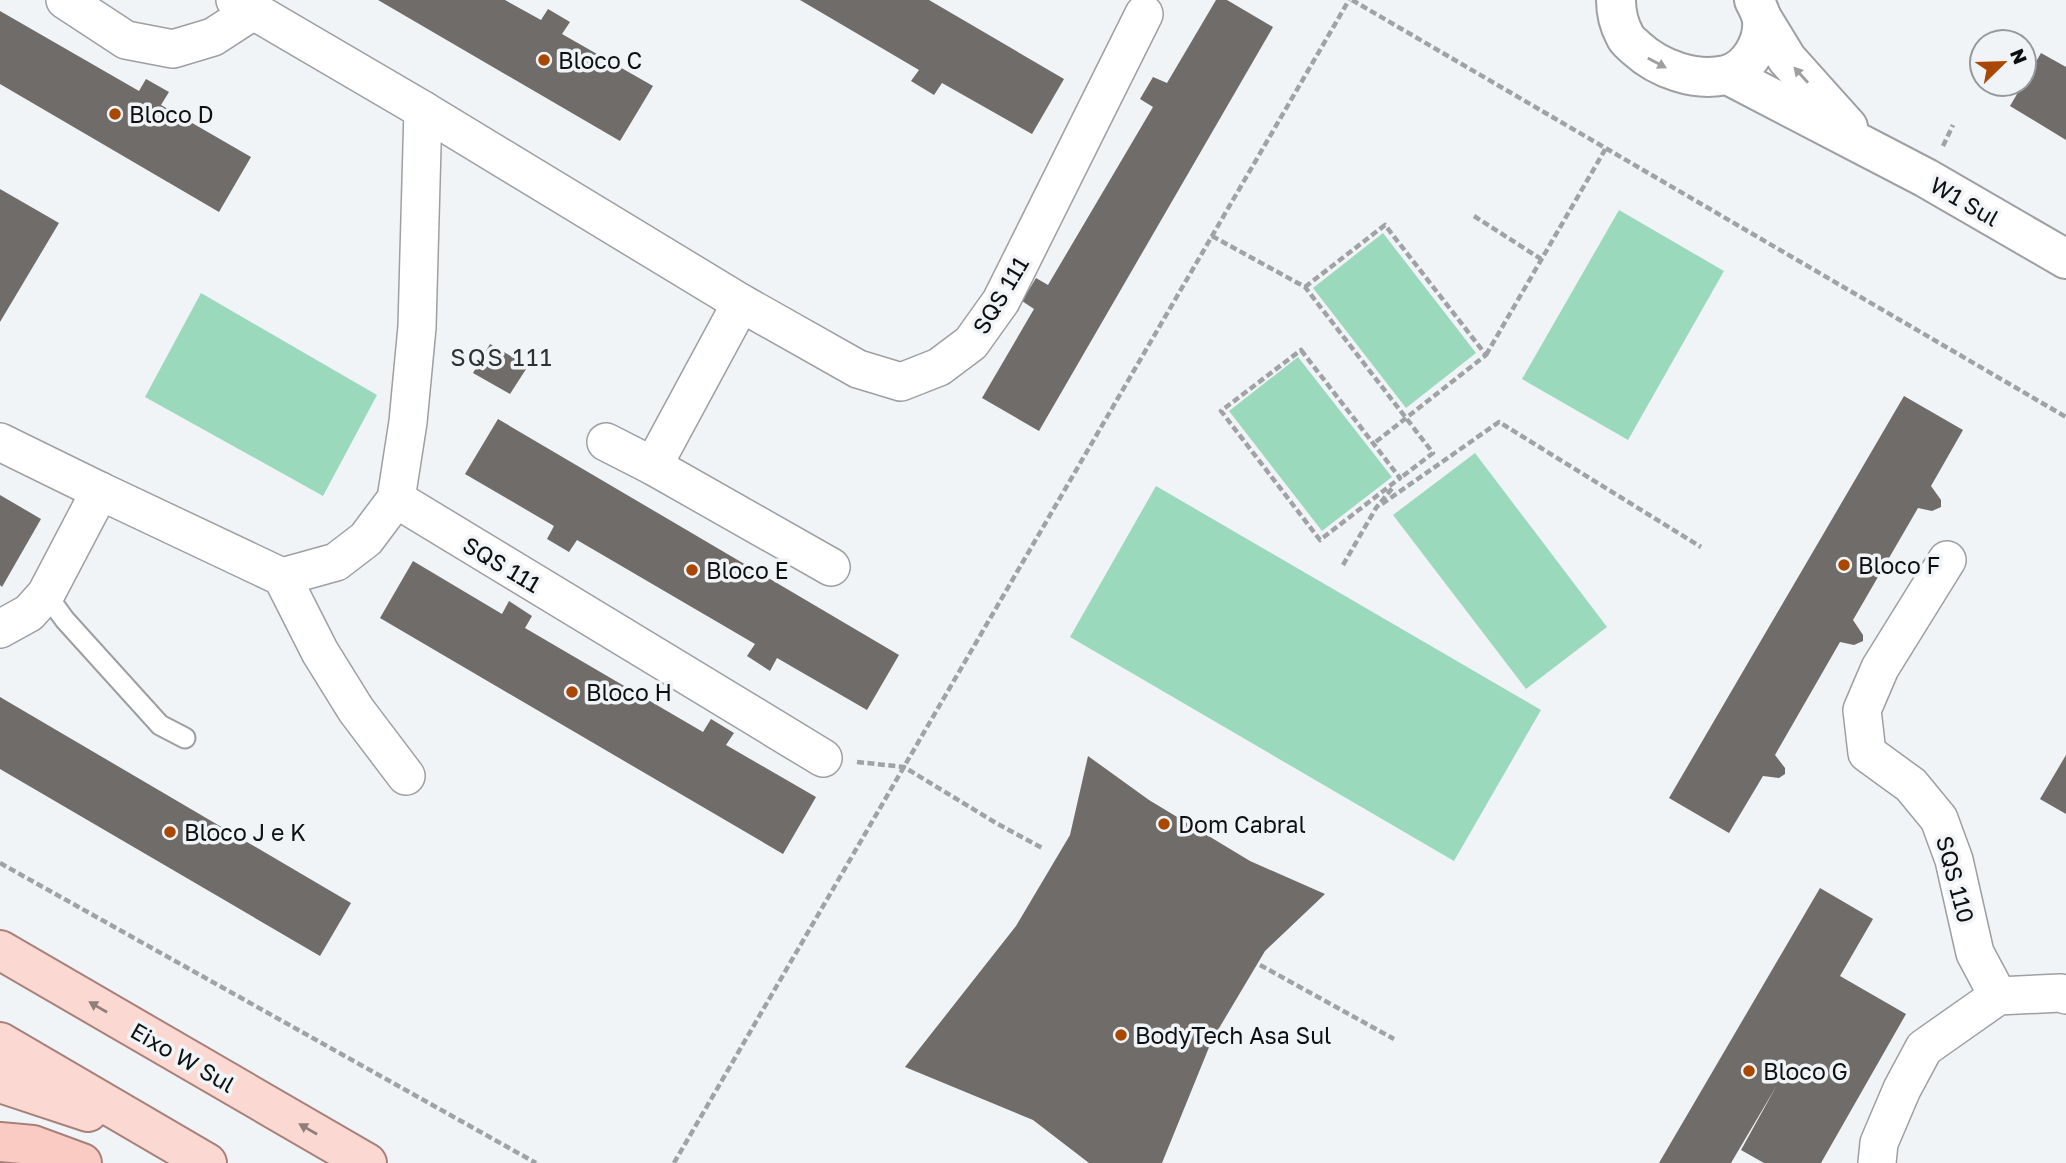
<svg xmlns="http://www.w3.org/2000/svg" width="2066" height="1163" viewBox="0 0 2066 1163" font-family="'Golos Text',sans-serif">
  <style>
    .green { fill: #9bd9bc }
    .building { fill: #6f6c6a }
    .lines { fill: none; stroke-linecap: round; stroke-linejoin: round }
    .service-casing { stroke: #9d9fa2; stroke-width: 23 }
    .minor-casing { stroke: #9d9fa2; stroke-width: 40 }
    .tertiary-casing { stroke: #9d9fa2; stroke-width: 42 }
    .primary-casing { stroke: #a78179; stroke-width: 42 }
    .trunk-casing { stroke: #a78179; stroke-width: 42 }
    .path { stroke: #a0a2a5; stroke-width: 4.5; stroke-dasharray: 7 3.5; stroke-linecap: butt }
    .service { stroke: #fff; stroke-width: 19 }
    .minor { stroke: #fff; stroke-width: 37 }
    .tertiary { stroke: #fff; stroke-width: 38 }
    .primary { stroke: #fbd8d1; stroke-width: 38 }
    .trunk { stroke: #facbc2; stroke-width: 38 }
    .oneway { fill: #9f9f9f }
    .oneway2 { fill: #907e7a }
    .poi-dot { fill: #a94804; stroke: #f1f4f7; stroke-width: 2.5 }
    .labels { text-anchor: middle; dominant-baseline: central; stroke-width: 7; stroke-linejoin: round; paint-order: stroke }
    .poi-label { font-size: 23px; fill: #0e0f10; stroke: #f1f4f7; text-anchor: start }
    .street-label { font-size: 23px; fill: #0e0f10; stroke: #f1f4f7 }
    .neighbourhood-label { font-size: 24px; letter-spacing: 2px; fill: #2e3133; stroke: #f1f4f7 }
  </style>
  <rect width="100%" height="100%" fill="#f1f4f7"/>
  <g class="green">
    <path d="M1619,210L1724,271L1628,440L1522,379Z"/>
    <path d="M1383,233L1476,353L1406,408L1313,288Z"/>
    <path d="M201,293L377,395L323,496L145,397Z"/>
    <path d="M1298,357L1392,477L1322,531L1229,411Z"/>
    <path d="M1475,453L1607,627L1526,689L1393,515Z"/>
    <path d="M1156,486L1541,710L1454,861L1070,637Z"/>
  </g>
  <g class="building">
    <path d="M378,0H505L541,20L548,9L570,22L562,34L653,86L620,141Z"/>
    <path d="M800,0H929L1064,79L1032,134L942,83L934,95L911,81L919,70Z"/>
    <path d="M1216,0H1227L1273,27L1039,431L982,398L1034,309L1022,301L1036,278L1048,285L1153,107L1140,99L1153,77L1167,83Z"/>
    <path d="M0,11L139,91L146,79L169,92L161,105L251,157L219,212L0,84Z"/>
    <path d="M2041,53L2066,67V140L2010,106Z"/>
    <path d="M0,189L59,223L0,322Z"/>
    <path d="M490,344L528,366L510,394L473,373Z"/>
    <path d="M1904,396L1963,430L1931,486L1941,500V507L1932,511L1918,508L1853,620L1863,635V641L1854,645L1840,642L1775,755L1785,768V774L1779,778L1763,776L1729,833L1669,798Z"/>
    <path d="M498,419L899,655L867,710L777,658L770,671L747,656L755,644L577,540L569,552L547,539L554,526L465,474Z"/>
    <path d="M0,495L41,519L2,587L0,585Z"/>
    <path d="M413,561L502,614L509,601L532,616L525,628L703,732L711,719L734,733L726,745L816,797L783,854L380,618Z"/>
    <path d="M0,697L351,903L320,956L0,769Z"/>
    <path d="M2066,755V814L2040,799Z"/>
    <path d="M1088,756L1149,800L1250,861L1325,894L1265,951L1212,1040L1162,1163H1089L1033,1120L905,1067L1016,926L1070,835Z"/>
    <path d="M1820,888L1873,919L1840,976L1906,1014L1821,1163H1764L1741,1150L1777,1085L1731,1163H1659Z"/>
  </g>
  <g class="lines">
    <defs>
      <path id="service" d="M46,594L65,620L160,725L185,738"/>
      <g id="minor">
        <path d="M65,0L126,40L173,49L213,37L253,11"/>
        <path d="M235,0L423,110L417,327L408,422L396,499L366,539L336,562L282,577"/>
        <path d="M423,110L741,303L858,369L901,382L939,367L971,343L1001,301L1144,14"/>
        <path d="M0,442L100,491L46,594L29,613L0,629"/>
        <path d="M606,442L653,466L831,567"/>
        <path d="M653,466L741,303"/>
        <path d="M100,491L282,577L320,652L356,710L406,776"/>
        <path d="M396,499L823,758"/>
        <path d="M1947,560L1880,668L1862,710L1867,753L1911,785L1939,819L1954,860L1975,953L1998,996"/>
        <path d="M1877,1163L1879,1143L1902,1089L1924,1048L1998,996L2061,993L2066,995"/>
      </g>
      <g id="tertiary">
        <path d="M1616,0C1616,12 1619,25 1625,36C1627,41 1632,44 1636,48C1659,69 1695,82 1726,75C1749,69 1764,42 1762,20C1761,13 1757,6 1754,0"/>
        <path d="M1762,18L1787,59L1848,127"/>
        <path d="M1728,75L1926,178L2066,259"/>
      </g>
      <g id="primary">
        <path d="M0,950L367,1163"/>
        <path d="M0,1042L207,1163"/>
        <path d="M0,1083L88,1112"/>
      </g>
      <path id="trunk" d="M0,1142L33,1145L82,1163"/>
    </defs>
    <use href="#service" class="service-casing"/>
    <use href="#minor" class="minor-casing"/>
    <use href="#tertiary" class="tertiary-casing"/>
    <use href="#primary" class="primary-casing"/>
    <use href="#trunk" class="trunk-casing"/>
    <g class="path">
      <path d="M1352,0L2066,417"/>
      <path d="M1943,146L1953,125"/>
      <path d="M1474,216L1541,259"/>
      <path d="M1212,236L1305,287L1433,453L1399,479"/>
      <path d="M1305,287L1385,225L1486,355L1373,444"/>
      <path d="M1301,350L1400,478L1320,540L1221,411Z"/>
      <path d="M1486,355L1606,148"/>
      <path d="M1382,504L1499,422L1701,547"/>
      <path d="M1343,565L1376,508L1394,486"/>
      <path d="M857,762L904,767L996,823L1044,849"/>
      <path d="M0,863L536,1163"/>
      <path d="M1260,965L1394,1039"/>
      <path d="M674,1163L1349,0"/>
    </g>
    <use href="#service" class="service"/>
    <use href="#minor" class="minor"/>
    <use href="#tertiary" class="tertiary"/>
    <use href="#primary" class="primary"/>
    <use href="#trunk" class="trunk"/>
  </g>
  <defs><path id="oneway-solid" d="M-6-.8H1V-3.2L6.5 0L1 3.2V.8H-6Z" transform="scale(1.75)"/></defs>
  <g class="oneway">
    <use href="#oneway-solid" transform="translate(1657 63) rotate(28)"/>
    <use href="#oneway-solid" transform="translate(1801 75) rotate(-132)"/>
  </g>
  <g class="oneway2">
    <use href="#oneway-solid" transform="translate(98 1007) rotate(-150)"/>
    <use href="#oneway-solid" transform="translate(308 1129) rotate(-150)"/>
  </g>
  <g class="poi-dot">
    <circle cx="544" cy="60" r="7"/>
    <circle cx="115" cy="114" r="7"/>
    <circle cx="1844" cy="565" r="7"/>
    <circle cx="692" cy="570" r="7"/>
    <circle cx="572" cy="692" r="7"/>
    <circle cx="1164" cy="824" r="7"/>
    <circle cx="170" cy="832" r="7"/>
    <circle cx="1121" cy="1035" r="7"/>
    <circle cx="1749" cy="1071" r="7"/>
  </g>
  <g class="labels">
    <g class="poi-label">
      <text x="558" y="60">Bloco C</text>
      <text x="129" y="114">Bloco D</text>
      <text x="1858" y="565">Bloco F</text>
      <text x="706" y="570">Bloco E</text>
      <text x="586" y="692">Bloco H</text>
      <text x="1178" y="824">Dom Cabral</text>
      <text x="184" y="832">Bloco J e K</text>
      <text x="1135" y="1035">BodyTech Asa Sul</text>
      <text x="1763" y="1071">Bloco G</text>
    </g>
    <g class="street-label">
      <text transform="translate(1965 201) rotate(30)">W1 Sul</text>
      <text transform="translate(1000 295) rotate(-59)">SQS 111</text>
      <text transform="translate(502 564) rotate(31)">SQS 111</text>
      <text transform="translate(1956 879) rotate(75)">SQS 110</text>
      <text transform="translate(183 1057) rotate(30)">Eixo W Sul</text>
    </g>
    <g class="neighbourhood-label">
      <text x="502" y="356">SQS 111</text>
    </g>
  </g>
  <g transform="translate(2003 63) rotate(67)"><circle r="33" fill="#f1f4f7" stroke="#96989b" stroke-width="2"/>
  <path d="M0-5L12 26L0 18L-12 26Z" fill="#a94804"/>
  <text y="-10" font-size="19" font-weight="bold" text-anchor="middle" fill="#0e0f10">N</text>
  </g>
</svg>
